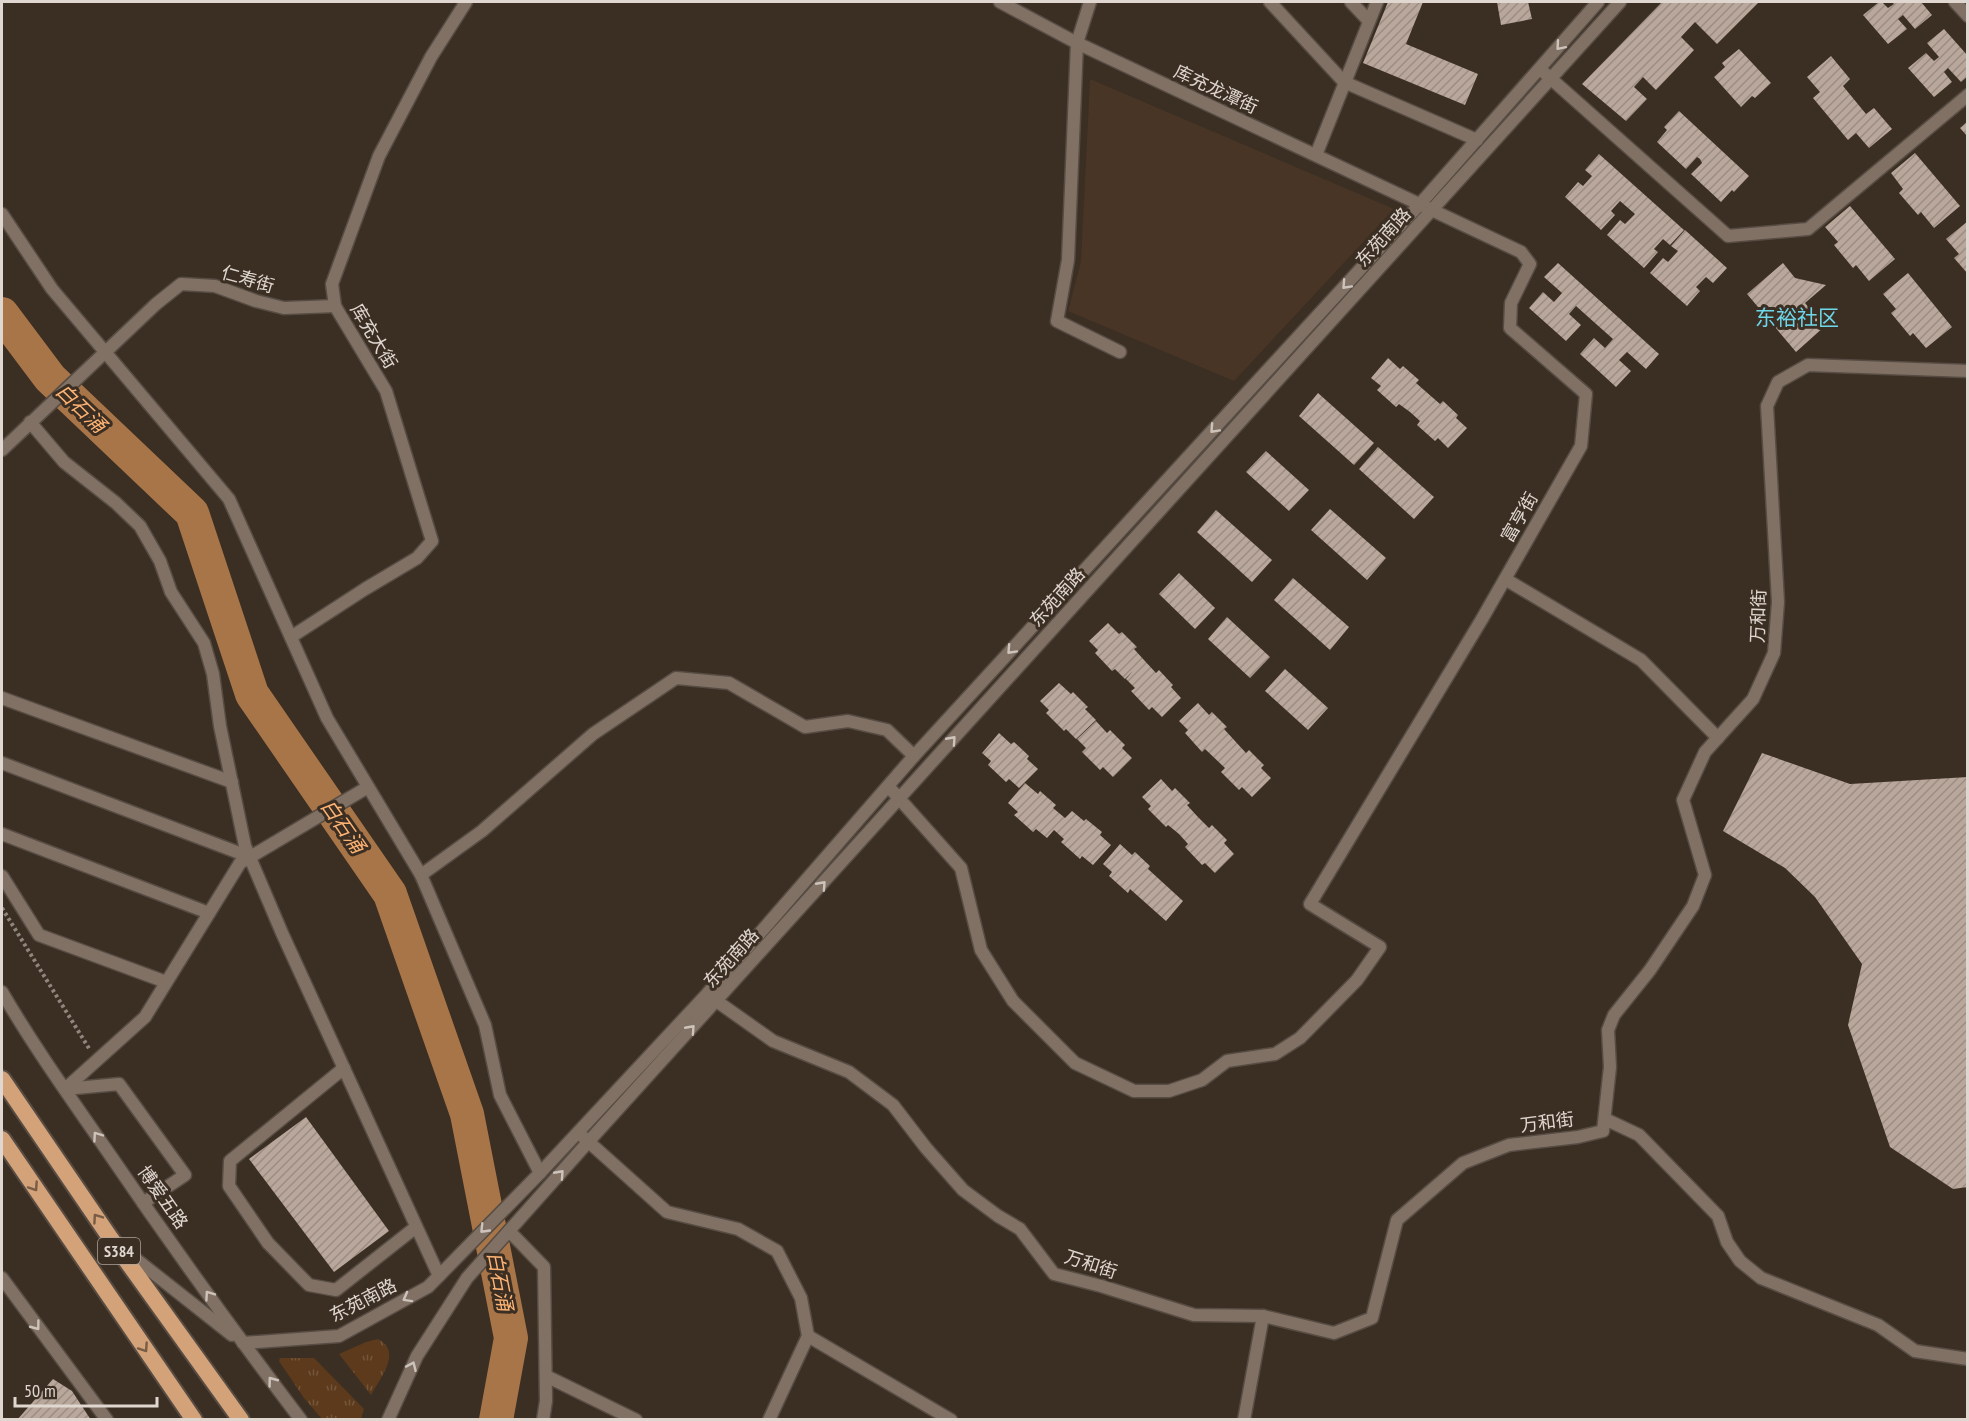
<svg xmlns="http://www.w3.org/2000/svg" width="1969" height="1421" viewBox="0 0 1969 1421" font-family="'PT Sans Narrow','Noto Sans SC',sans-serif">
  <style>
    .built { fill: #483526 }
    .grass { fill: url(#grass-tufts) }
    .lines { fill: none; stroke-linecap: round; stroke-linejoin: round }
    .river { stroke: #a87549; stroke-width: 34 }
    .building { fill: url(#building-hatch) }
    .minor-casing { stroke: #574c43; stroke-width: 15 }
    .tertiary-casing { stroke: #574c43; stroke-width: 15 }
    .trunk-casing { stroke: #574c43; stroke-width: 20 }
    .path { stroke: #91867d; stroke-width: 4; stroke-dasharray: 3 3; stroke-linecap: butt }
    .minor { stroke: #807164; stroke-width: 12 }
    .tertiary { stroke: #807164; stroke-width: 12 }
    .trunk { stroke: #d4a278; stroke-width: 16 }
    .oneway { stroke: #cdc3ba }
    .oneway2 { stroke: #785c45 }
    .labels { text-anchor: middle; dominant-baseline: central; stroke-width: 6; stroke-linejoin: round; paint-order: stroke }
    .shield { fill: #3b2e23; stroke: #aea49c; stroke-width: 1.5 }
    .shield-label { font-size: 16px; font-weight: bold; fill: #e0d7d0 }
    .street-label { font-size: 18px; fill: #e0d7d0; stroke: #3b2e23 }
    .water-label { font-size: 20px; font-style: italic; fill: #fdb373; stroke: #3b2e23 }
    .quarter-label { font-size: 21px; fill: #6ed6e9; stroke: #3b2e23 }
  </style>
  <defs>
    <pattern id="grass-tufts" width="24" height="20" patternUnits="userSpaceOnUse" patternTransform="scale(1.5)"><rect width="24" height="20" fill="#5c3a1b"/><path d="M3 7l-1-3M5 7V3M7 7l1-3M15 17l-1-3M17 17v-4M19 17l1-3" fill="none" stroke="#73563b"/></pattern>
    <pattern id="building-hatch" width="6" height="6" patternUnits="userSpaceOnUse" patternTransform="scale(1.5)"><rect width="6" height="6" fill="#b8a79a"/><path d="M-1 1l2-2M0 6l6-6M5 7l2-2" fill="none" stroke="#9b8d83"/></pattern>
  </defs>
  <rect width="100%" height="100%" fill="#3b2e23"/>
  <path class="built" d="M1090,79L1394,209L1234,381L1068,311L1081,262Z"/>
  <g class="grass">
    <path d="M378,1339C403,1352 380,1378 371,1395L339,1354L366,1342Z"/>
    <path d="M280,1358H314L364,1409L361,1419H322L304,1398L279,1361Z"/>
  </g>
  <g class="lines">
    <path class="river" d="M2,314L50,378L192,513L252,694L390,894L467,1114L511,1338L496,1420"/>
  </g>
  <g class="building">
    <path d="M1388,2H1423L1406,44L1478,74L1465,105L1363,63Z"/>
    <path d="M1497,2H1528L1532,19L1501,25Z"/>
    <path d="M1662,2H1759L1717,44L1695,22L1681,37L1694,50L1656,90L1643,77L1634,87L1647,99L1626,121L1582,84Z"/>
    <path d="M1879,2H1882L1888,8L1894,4L1892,2H1921L1932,15L1915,29L1903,15L1898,19L1907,29L1888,44L1863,15Z"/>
    <path d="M1944,29L1968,56V76L1961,82L1948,68L1944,72L1952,82L1934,97L1908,68L1926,53L1934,61L1939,57L1927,43Z"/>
    <path d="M1739,49L1771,83L1755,98L1752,96L1741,107L1714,77L1725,67L1722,63Z"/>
    <path d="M1831,56L1850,79L1843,86L1866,114L1874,108L1892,129L1869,148L1856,133L1848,140L1813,98L1820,92L1807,77Z"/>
    <path d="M1679,111L1749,176L1734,192L1732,190L1721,202L1691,174L1702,163L1700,159L1697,157L1686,169L1657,142L1667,130L1664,127Z"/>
    <path d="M1968,121V137L1960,128Z"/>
    <path d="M1915,153L1960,206L1934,228L1921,212L1918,215L1899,193L1903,189L1891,173Z"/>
    <path d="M1599,154L1684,230L1670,245L1663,239L1654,249L1658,252L1644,268L1607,235L1620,220L1625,224L1635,214L1620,201L1611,211L1615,215L1601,230L1565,197L1578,182L1583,186L1592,176L1585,170Z"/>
    <path d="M1850,206L1895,259L1869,281L1856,265L1853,268L1834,245L1838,242L1825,227Z"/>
    <path d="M1968,221V274L1954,258L1959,254L1946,239Z"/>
    <path d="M1685,230L1727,268L1713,283L1706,277L1696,287L1700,291L1687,306L1650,273L1663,258L1668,262L1678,251L1671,246Z"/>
    <path d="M1558,263L1659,354L1646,369L1627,352L1619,360L1631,371L1616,387L1580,354L1594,338L1605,348L1613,339L1595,323L1576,306L1569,314L1581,325L1566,341L1529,308L1543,292L1554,302L1562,293L1544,277Z"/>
    <path d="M1783,263L1795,278L1826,285L1805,303L1824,327L1796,352L1747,294Z"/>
    <path d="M1908,273L1952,327L1926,348L1913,333L1910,336L1891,313L1896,309L1883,294Z"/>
    <path d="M1388,358L1400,369L1403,366L1419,380L1416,383L1440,404L1443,401L1458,415L1456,418L1467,428L1448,448L1438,438L1435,441L1417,425L1420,421L1410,412L1399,404L1396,407L1377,390L1381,386L1371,378Z"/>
    <path d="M1318,393L1374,443L1354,465L1299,416Z"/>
    <path d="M1378,447L1434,497L1414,519L1359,469Z"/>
    <path d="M1266,451L1309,490L1289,511L1246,472Z"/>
    <path d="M1330,509L1386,558L1367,580L1311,530Z"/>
    <path d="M1216,510L1272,560L1252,582L1197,532Z"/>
    <path d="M1179,573L1215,608L1195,629L1159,594Z"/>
    <path d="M1293,578L1349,627L1330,650L1274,600Z"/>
    <path d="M1227,617L1270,657L1250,678L1208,639Z"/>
    <path d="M1108,623L1119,634L1122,632L1137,647L1134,649L1144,660L1156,673L1159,670L1173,685L1171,687L1181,698L1162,717L1152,707L1149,710L1131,691L1135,688L1126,679L1133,671L1125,679L1115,669L1112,671L1095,653L1098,650L1089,641Z"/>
    <path d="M1285,669L1328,708L1308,730L1265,691Z"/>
    <path d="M1059,683L1071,694L1073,692L1088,707L1085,709L1096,720L1076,739L1066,729L1064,731L1046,713L1049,710L1040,701Z"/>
    <path d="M1198,703L1209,715L1212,712L1227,727L1224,729L1246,753L1249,750L1264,765L1261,768L1271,778L1252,797L1242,787L1239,790L1221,772L1225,768L1205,749L1202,752L1185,733L1188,730L1179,721Z"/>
    <path d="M1096,721L1107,733L1110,730L1125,745L1122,748L1132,758L1113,777L1103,767L1100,770L1082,752L1086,748L1077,739Z"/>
    <path d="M999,733L1011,744L1014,742L1029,756L1027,759L1038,769L1019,788L1009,779L1006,782L988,765L991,761L982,753Z"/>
    <path d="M1762,753L1850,784L1968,777V1187L1953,1189L1890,1147L1848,1025L1862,964L1815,897L1785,868L1723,831Z"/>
    <path d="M1161,779L1172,791L1175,788L1190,803L1187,805L1197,816L1209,828L1212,825L1227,840L1224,843L1234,854L1215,873L1205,863L1202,865L1185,847L1188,844L1179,834L1168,825L1166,827L1148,809L1151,806L1142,797Z"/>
    <path d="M1025,783L1038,794L1040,791L1056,805L1053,808L1065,818L1072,811L1084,821L1086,819L1102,832L1100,835L1111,845L1093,865L1082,856L1080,859L1061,842L1064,839L1054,830L1047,838L1036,829L1033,832L1014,815L1018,812L1008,803Z"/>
    <path d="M1120,844L1132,855L1135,852L1150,866L1148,869L1183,901L1166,921L1130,889L1128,893L1109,876L1112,872L1103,864Z"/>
    <path d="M306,1117L389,1231L334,1272L249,1159Z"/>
    <path d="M53,1379L72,1391L91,1420H17Z"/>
  </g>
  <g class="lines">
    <defs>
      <g id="minor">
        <path d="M1090,2L1077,43L1068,260L1057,321L1120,352"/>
        <path d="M1270,2L1344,82L1477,140"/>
        <path d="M1351,2L1369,21"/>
        <path d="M1540,69L1728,236L1808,229L1968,95"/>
        <path d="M1316,155L1377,2"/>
        <path d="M2,214L52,289L229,499L327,718L421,875L485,1025L500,1095L540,1173"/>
        <path d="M30,422L64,462L116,503L140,526L160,561L171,592L204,643L213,674L220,726L245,846L282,933L439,1276"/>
        <path d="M2,450L156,304L181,284L215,286L256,301L284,308L335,306"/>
        <path d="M1505,579L1641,660L1718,738"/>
        <path d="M291,637L365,589L417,558L432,541L386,391L335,306L332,284L379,156L431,57L466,2"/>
        <path d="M2,698L232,782"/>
        <path d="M2,763L250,857"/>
        <path d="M888,786L961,868L981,950L1013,1001L1075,1063L1134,1091H1169L1202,1080L1227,1061L1275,1054L1300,1038L1357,980L1380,947L1310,904L1482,619L1581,446L1586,394L1510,328L1511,303L1530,264L1521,252L1077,43L1000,2"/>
        <path d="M2,834L209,913"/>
        <path d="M421,875L482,831L593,734L676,678L729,683L805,727L848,721L887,730L914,756"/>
        <path d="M2,876L39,935L166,982"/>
        <path d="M708,995L773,1041L849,1072L893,1105L926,1148L963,1190L998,1216L1020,1229L1054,1274L1101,1286L1194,1315L1263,1316L1334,1333L1372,1318L1397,1220L1463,1163L1509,1145L1578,1137L1603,1131L1610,1067L1608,1030L1614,1015L1650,970L1693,906L1705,875L1683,800L1705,752L1753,699L1774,653L1778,602L1767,406L1778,382L1808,365L1968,371"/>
        <path d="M344,1068L230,1161L229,1186L268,1243L309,1285L336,1290L416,1227"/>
        <path d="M65,1089L145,1017L240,863L368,787"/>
        <path d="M65,1089L119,1084L185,1175L143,1203"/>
        <path d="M1605,1119L1639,1135L1718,1216L1727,1242L1740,1261L1761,1278L1878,1325L1915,1351L1968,1359"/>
        <path d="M581,1135L667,1212L738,1229L777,1251L801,1298L808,1336L769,1420"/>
        <path d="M509,1231L544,1267L546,1401L543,1420"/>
        <path d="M808,1336L951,1420"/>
        <path d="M546,1376L636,1420"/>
        <path d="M1244,1420L1263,1316"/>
      </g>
      <g id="tertiary">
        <path d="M1955,2L1968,16"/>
        <path d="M2,992C34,1047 72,1100 108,1152C170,1243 234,1332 301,1420"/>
        <path d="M123,1249L232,1335"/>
        <path d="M2,1278L107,1420"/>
        <path d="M243,1343L339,1336L428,1287L540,1173L707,994L914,756L1420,204L1598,2"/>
        <path d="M388,1420L417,1356L467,1278L589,1141L1620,2"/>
      </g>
      <g id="trunk">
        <path d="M2,1079L111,1239L241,1420"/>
        <path d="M2,1139L194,1420"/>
      </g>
    </defs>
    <use href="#minor" class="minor-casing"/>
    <use href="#tertiary" class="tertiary-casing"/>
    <use href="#trunk" class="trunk-casing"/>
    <path class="path" d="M2,908L90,1050"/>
    <use href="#minor" class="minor"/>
    <use href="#tertiary" class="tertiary"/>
    <use href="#trunk" class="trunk"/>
  </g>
  <defs><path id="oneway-chevron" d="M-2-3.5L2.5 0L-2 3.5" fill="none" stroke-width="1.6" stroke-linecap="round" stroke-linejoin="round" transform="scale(1.5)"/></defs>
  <g class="oneway">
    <use href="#oneway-chevron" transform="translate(1560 46) rotate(131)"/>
    <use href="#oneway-chevron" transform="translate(1346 285) rotate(133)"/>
    <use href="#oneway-chevron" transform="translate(1214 429) rotate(133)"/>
    <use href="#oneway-chevron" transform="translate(1011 650) rotate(133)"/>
    <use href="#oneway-chevron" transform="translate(952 740) rotate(-48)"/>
    <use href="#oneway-chevron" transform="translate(822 885) rotate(-48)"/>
    <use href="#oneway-chevron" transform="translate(691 1029) rotate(-48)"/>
    <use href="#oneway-chevron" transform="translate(97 1136) rotate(-125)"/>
    <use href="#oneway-chevron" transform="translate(560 1174) rotate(-48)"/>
    <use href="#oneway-chevron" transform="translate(484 1229) rotate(134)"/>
    <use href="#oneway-chevron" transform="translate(209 1295) rotate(-125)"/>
    <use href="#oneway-chevron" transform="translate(407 1298) rotate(151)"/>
    <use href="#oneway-chevron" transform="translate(36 1326) rotate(53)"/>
    <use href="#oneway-chevron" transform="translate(412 1366) rotate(-66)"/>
    <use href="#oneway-chevron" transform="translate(272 1381) rotate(-127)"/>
  </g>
  <g class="oneway2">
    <use href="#oneway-chevron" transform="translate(34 1187) rotate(56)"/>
    <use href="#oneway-chevron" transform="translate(97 1218) rotate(-125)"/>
    <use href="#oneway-chevron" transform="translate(144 1348) rotate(56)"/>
  </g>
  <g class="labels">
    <rect class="shield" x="98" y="1238" width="42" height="26" rx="4.5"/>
    <g class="shield-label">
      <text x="119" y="1251">S384</text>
    </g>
    <g class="street-label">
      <text transform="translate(1216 89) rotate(25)">库充龙潭街</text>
      <text transform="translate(1383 237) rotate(-48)">东苑南路</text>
      <text transform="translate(248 279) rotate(16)">仁寿街</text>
      <text transform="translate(374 336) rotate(59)">库充大街</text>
      <text transform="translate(1519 517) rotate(-60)">富亨街</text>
      <text transform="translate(1057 597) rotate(-48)">东苑南路</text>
      <text transform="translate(1758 616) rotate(-88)">万和街</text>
      <text transform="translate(731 958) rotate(-48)">东苑南路</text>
      <text transform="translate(1547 1122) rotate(-7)">万和街</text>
      <text transform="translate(163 1197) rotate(55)">博爱五路</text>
      <text transform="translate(1091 1264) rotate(18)">万和街</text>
      <text transform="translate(363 1300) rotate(-27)">东苑南路</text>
    </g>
    <g class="water-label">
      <text transform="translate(81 408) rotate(44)">白石涌</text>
      <text transform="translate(343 826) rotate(55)">白石涌</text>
      <text transform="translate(500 1281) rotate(79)">白石涌</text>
    </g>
    <g class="quarter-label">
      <text x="1797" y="317">东裕社区</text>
    </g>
  </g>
  <rect width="1969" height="1421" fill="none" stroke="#e0d7d0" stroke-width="6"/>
  <path d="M15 1397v9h142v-9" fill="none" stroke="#e0d7d0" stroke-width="3"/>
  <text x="24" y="1397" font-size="18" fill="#e0d7d0" stroke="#3b2e23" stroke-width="4.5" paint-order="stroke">50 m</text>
</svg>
